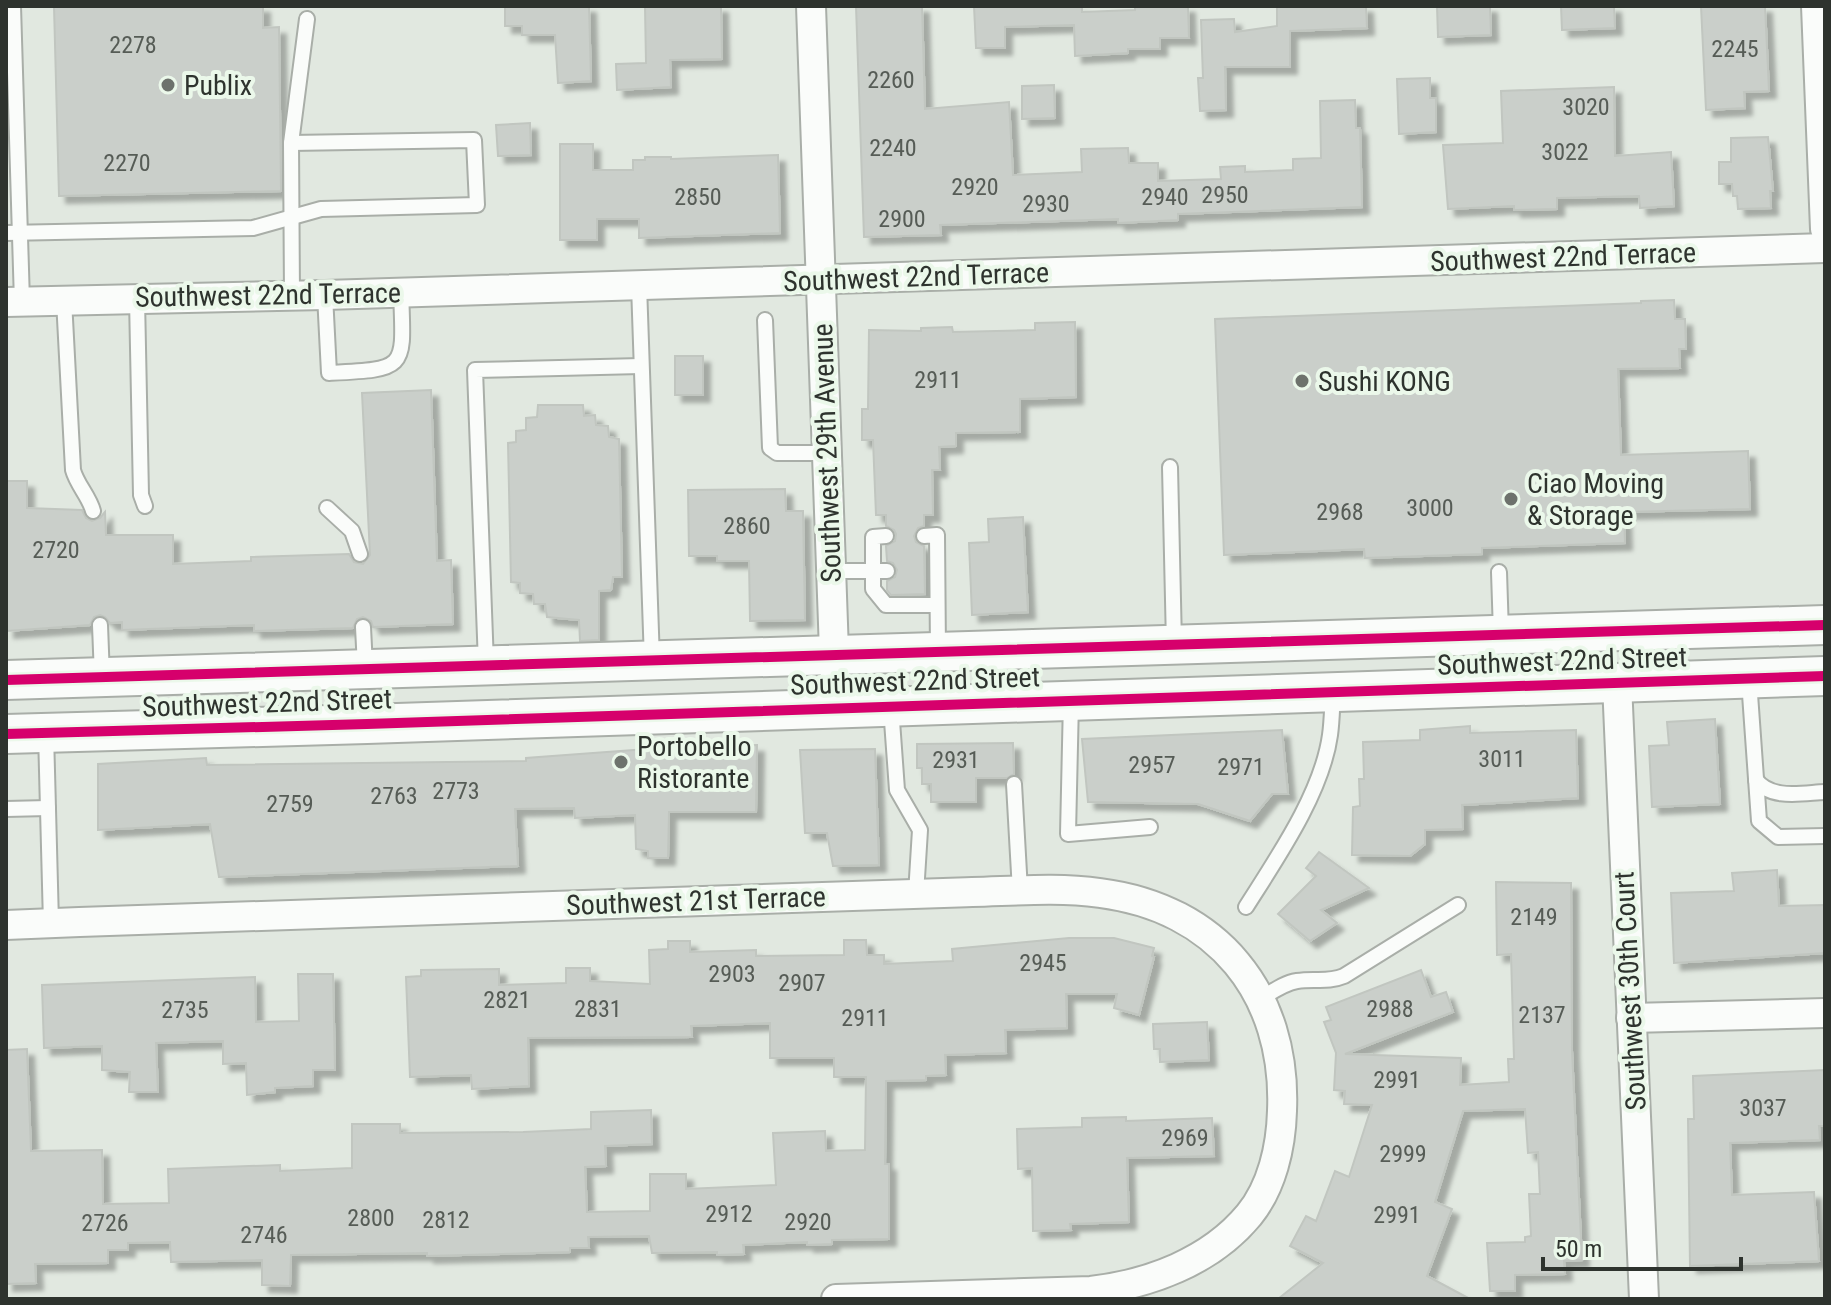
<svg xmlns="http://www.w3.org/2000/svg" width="1831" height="1305" viewBox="0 0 1831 1305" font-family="'Roboto Condensed',sans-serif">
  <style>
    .building { fill: #cacfca; stroke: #c1c6c0; stroke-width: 2; filter: url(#shadow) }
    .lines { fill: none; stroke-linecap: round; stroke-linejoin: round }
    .service-casing { stroke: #a9aea8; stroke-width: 18 }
    .minor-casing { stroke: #a9aea8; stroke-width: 32 }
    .secondary-casing { stroke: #a9aea8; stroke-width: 42 }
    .service { stroke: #fafcfa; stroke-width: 14 }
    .minor { stroke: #fafcfa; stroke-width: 28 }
    .secondary { stroke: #fafcfa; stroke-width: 38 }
    .cycleway-casing { stroke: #ebf8ea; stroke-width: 15 }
    .cycleway { stroke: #d6006c; stroke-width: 10 }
    .poi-dot { fill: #6d726c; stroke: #ebf8ea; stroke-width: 3 }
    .labels { text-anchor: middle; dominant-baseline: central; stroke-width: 8; stroke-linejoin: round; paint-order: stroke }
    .number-label { font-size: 24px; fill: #565c56 }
    .poi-label { font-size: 28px; fill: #2e332e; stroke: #ebf8ea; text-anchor: start }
    .street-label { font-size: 28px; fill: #2e332e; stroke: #ebf8ea }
  </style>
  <defs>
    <filter id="shadow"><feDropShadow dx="7" dy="7" stdDeviation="2" flood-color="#0004"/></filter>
  </defs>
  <rect width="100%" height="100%" fill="#e1e8e0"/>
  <g class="building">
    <path d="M54,6H263V28L279,27L281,191L59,196Z"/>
    <path d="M505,6H589L591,81L558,83L555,35H522V26H505Z"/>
    <path d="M645,6H721L722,59L670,60L671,87L617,90L616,64L646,63Z"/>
    <path d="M856,6H922L925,109L1009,102L1013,175L1082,172L1081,149L1128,148L1129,163H1158V181L1221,179L1220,167L1245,166V172L1293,170V159L1321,158L1320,101L1355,100L1356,128H1360L1362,207L1178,214V220L1118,223V219L940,225L941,235L864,237Z"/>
    <path d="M974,6H1082V12L1135,10V6H1188L1189,38H1160V49H1128V53L1075,56L1074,25L1005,27V48H976Z"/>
    <path d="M1277,6H1366L1367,28L1290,31V67H1225L1226,110L1200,111L1198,78H1203L1201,20L1234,19L1235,32L1277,26Z"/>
    <path d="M1437,6H1490L1491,35L1438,37Z"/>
    <path d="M1561,6H1614L1615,28L1562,30Z"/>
    <path d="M1701,6H1765L1769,91L1744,92L1745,108L1706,110Z"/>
    <path d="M1430,78V98H1436V132L1399,134L1397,79Z"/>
    <path d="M1054,85L1055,118L1022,119V86Z"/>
    <path d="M1614,87L1615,156L1671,152L1674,206L1640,208L1639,196L1557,198V209L1514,210V206L1448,209L1443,145L1503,143L1501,91Z"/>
    <path d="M530,123L531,155L498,156L496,125Z"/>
    <path d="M1768,137L1773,191H1770L1771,208L1738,209L1737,196H1733L1732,184H1719V162H1731V138Z"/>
    <path d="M560,144H593V170H633V160H645V157H671V159L778,155L780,233L639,238V219H597V240H560Z"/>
    <path d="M1674,300L1675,319H1685L1686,349H1679L1680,368L1618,369L1621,455L1748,451L1750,509L1624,512L1625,543L1482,548V554L1365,558L1364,549L1224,555L1215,319L1641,303V301Z"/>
    <path d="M1075,322L1076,397L1020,399V432L956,433V446L939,447L940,470H932L933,515H924V526L918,528L914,536L916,542L924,546L925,594L891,595L887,590V581L895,577L897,570L893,563L887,561L886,546L895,541L896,534L894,530L886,526V515H876L873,440H862V409H868L869,330L921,331V328L952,327L953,332L1035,330V323Z"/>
    <rect x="675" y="356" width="28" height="39"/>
    <path d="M431,390L437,561L451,560L453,624L373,627L371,621L363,617L357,619L353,628L254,631V625L122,630V622L110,623L105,617L100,615L94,617L90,625L7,631L6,481H27V508L82,510L86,518L92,521L100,518L105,512L106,535H173V564L251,561V557L349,554L354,562L363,564L370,555L362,393Z"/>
    <path d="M538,405H583L584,416L595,415L596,425L608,426L609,437L619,439L622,577H613L611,590L599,591V640L580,641L579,620L547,617L545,604H534L533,594L520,593V583L511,582L508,443L516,442V431L526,430V418L537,417Z"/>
    <path d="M785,489L786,511H803L805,620L750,621L749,561H717V556H689L688,490Z"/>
    <path d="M1023,517L1028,612L972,615L969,543L989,542L988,519Z"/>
    <path d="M1715,719L1720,804L1652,807L1649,746L1669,745L1667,722Z"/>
    <path d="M1470,726V733L1576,730L1578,798L1462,805L1463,829L1425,830V844L1410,856L1352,855L1353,807L1360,806L1359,779H1364L1363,742L1420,740V730Z"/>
    <path d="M1282,730L1288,794H1272L1250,821L1198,804L1088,802L1082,739Z"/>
    <path d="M1013,743L1014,774L1007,778H976V802H931V784H922V768H917V744Z"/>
    <path d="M757,745L756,812H669L668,858H648V851L636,849L635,815L575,818L574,808L515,809L518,866L219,877L210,824L98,830V764L206,758L207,765L526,761V758L661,748Z"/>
    <path d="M875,749L879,865L833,866L827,833H805L800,750Z"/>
    <path d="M1319,852L1369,888L1321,910L1337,923L1310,941L1278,914L1316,876L1306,868Z"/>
    <path d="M1777,870L1779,906L1825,905V953L1674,963L1671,893L1734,891L1732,873Z"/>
    <path d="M1496,882L1571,883L1572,1051L1582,1260L1564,1261L1565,1274L1515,1275V1291H1490L1487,1243L1525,1242V1237L1531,1236L1529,1194H1540L1538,1152L1528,1153L1525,1109L1463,1111L1435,1202L1452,1209L1427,1276L1470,1299H1278L1323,1263L1290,1246L1306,1216L1316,1221L1335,1171L1349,1177L1372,1105L1344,1104L1345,1091L1334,1090L1336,1053L1324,1022L1331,1020L1326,1007L1421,970L1431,997L1446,992L1453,1012L1345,1054L1461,1058L1460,1085L1509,1082L1508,1059H1514L1511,954L1497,955Z"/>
    <path d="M1069,938H1114L1154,948L1152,956L1154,957L1139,1015L1114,1008L1117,994H1066L1067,1028L1005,1030L1006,1053L945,1055L946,1075L926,1076V1080L886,1081L885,1164H889V1239L832,1240V1244L807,1245V1242L743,1245L744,1254L717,1255V1252L652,1253L649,1236L588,1237L589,1248H570V1252L427,1256V1253L291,1255L290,1286L262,1285V1260L171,1262L170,1242L128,1243V1250H108V1263L35,1264L36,1283L6,1284V1050L27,1049L31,1151L102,1150L103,1204L169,1203L168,1169L280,1165V1171L352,1168V1124H400V1133L523,1132L591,1129V1112L651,1110L652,1144L605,1146L606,1166L585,1167L587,1212L650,1211V1174H686V1189L776,1185L773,1133L825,1131L826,1151L865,1150L866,1077H834V1058H770V1023L691,1026L692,1037L528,1038L529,1086L472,1089L471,1075L410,1077L406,977L421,976V970L499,969V985L566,983V968H590V981L650,984L649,950L668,949V941H690V952L756,950V956L844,955V940H866L867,955H884V964L953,961L952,949Z"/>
    <path d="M298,974H333L335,1070H313V1086L275,1088V1092L247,1095L246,1063L223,1064V1041L156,1043L158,1092H129L130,1072L102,1070V1046L44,1048L42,985L255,977L256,1022L299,1021Z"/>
    <path d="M1207,1022L1209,1060L1160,1062V1049H1154L1153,1024Z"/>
    <path d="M1825,1070V1126H1819L1820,1140L1730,1143L1732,1195L1814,1192L1819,1261L1690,1266L1688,1119H1694L1693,1076Z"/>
    <path d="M1126,1117V1121L1212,1118L1214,1156L1127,1158L1129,1222L1070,1224L1071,1230L1033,1231L1032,1168L1018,1169L1017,1129L1082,1127V1118Z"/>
  </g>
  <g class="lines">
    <defs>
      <g id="service">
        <path d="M13,6L22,302"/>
        <path d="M6,233L253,228L321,209L477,205L474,140L291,143"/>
        <path d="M639,285L652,661"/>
        <path d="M292,295L291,143L307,19"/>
        <path d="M325,295L329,373C408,369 404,370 401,292"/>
        <path d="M137,299L141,495L145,506"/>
        <path d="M64,300L73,470C77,485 89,496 93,511"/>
        <path d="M765,320L770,448L777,453H828"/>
        <path d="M1170,467L1174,644"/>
        <path d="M327,508L352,531L360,554"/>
        <path d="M886,536L873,537V589L886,605H937"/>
        <path d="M924,536L937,535L938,652"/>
        <path d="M832,571H887"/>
        <path d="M1499,572L1501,633"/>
        <path d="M100,625L102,677"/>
        <path d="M363,627L365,667"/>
        <path d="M486,664L475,370L641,366"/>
        <path d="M1749,680L1759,821L1778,837L1825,836"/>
        <path d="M1071,701L1068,834L1150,827"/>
        <path d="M891,707L897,790L920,830L916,894"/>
        <path d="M46,733L51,923"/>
        <path d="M1756,780C1771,800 1802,793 1825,792"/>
        <path d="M1014,784L1020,891"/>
        <path d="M6,809L48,808"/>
        <path d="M1246,907C1277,858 1322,793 1330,735C1332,721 1332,706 1333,692"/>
        <path d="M1260,999C1272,992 1284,983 1297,981C1315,978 1327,983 1344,976L1458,905"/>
      </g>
      <g id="minor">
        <path d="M811,6L836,708"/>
        <path d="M1816,6L1825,229"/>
        <path d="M6,302L325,295L1825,248"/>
        <path d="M1617,683L1644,1299"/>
        <path d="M6,925C248,915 490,908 733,900C812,897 892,894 972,892C1014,891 1058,887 1100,893C1217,908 1287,993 1282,1111C1281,1147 1272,1187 1249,1215C1210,1262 1149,1284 1091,1291L836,1299"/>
        <path d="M1631,1018L1825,1013"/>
      </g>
      <g id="secondary">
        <path d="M6,680L1825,625"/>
        <path d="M6,734L367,724L1825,676"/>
      </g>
    </defs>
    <use href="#service" class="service-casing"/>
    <use href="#minor" class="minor-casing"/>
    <use href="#secondary" class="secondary-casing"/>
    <use href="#service" class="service"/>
    <use href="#minor" class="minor"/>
    <use href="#secondary" class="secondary"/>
    <defs>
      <g id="cycleway">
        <path d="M6,680L1825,625"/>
        <path d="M6,734L367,724L1825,676"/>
      </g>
    </defs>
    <use href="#cycleway" class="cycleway-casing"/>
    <use href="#cycleway" class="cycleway"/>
  </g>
  <g class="poi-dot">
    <circle cx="168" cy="85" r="8"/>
    <circle cx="1302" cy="381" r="8"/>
    <circle cx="1511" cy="499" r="8"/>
    <circle cx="621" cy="762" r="8"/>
  </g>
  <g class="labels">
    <g class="number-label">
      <text x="133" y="45">2278</text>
      <text x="1735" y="49">2245</text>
      <text x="891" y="80">2260</text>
      <text x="1586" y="107">3020</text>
      <text x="893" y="148">2240</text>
      <text x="1565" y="152">3022</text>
      <text x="127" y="163">2270</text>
      <text x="975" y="187">2920</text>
      <text x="1225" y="195">2950</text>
      <text x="698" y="197">2850</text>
      <text x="1165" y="197">2940</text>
      <text x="1046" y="204">2930</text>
      <text x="902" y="219">2900</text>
      <text x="938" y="380">2911</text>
      <text x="1430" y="508">3000</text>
      <text x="1340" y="512">2968</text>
      <text x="747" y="526">2860</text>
      <text x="56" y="550">2720</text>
      <text x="1502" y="759">3011</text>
      <text x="956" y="760">2931</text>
      <text x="1152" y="765">2957</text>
      <text x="1241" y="767">2971</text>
      <text x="456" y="791">2773</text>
      <text x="394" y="796">2763</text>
      <text x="290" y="804">2759</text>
      <text x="1534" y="917">2149</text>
      <text x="1043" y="963">2945</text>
      <text x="732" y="974">2903</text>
      <text x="802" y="983">2907</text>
      <text x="507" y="1000">2821</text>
      <text x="598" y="1009">2831</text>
      <text x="1390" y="1009">2988</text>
      <text x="185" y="1010">2735</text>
      <text x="1542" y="1015">2137</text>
      <text x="865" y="1018">2911</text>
      <text x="1397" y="1080">2991</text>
      <text x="1763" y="1108">3037</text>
      <text x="1185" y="1138">2969</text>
      <text x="1403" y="1154">2999</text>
      <text x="729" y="1214">2912</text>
      <text x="1397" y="1215">2991</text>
      <text x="371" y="1218">2800</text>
      <text x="446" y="1220">2812</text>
      <text x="808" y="1222">2920</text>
      <text x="105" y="1223">2726</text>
      <text x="264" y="1235">2746</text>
    </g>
    <g class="poi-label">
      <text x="184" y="85">Publix</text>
      <text x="1318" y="381">Sushi KONG</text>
      <text x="1527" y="483">Ciao Moving<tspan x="1527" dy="32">&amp; Storage</tspan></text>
      <text x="637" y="746">Portobello<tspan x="637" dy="32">Ristorante</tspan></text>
    </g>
    <g class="street-label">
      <text transform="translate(1563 257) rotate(-2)">Southwest 22nd Terrace</text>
      <text transform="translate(916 277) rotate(-2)">Southwest 22nd Terrace</text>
      <text transform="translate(268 295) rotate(-1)">Southwest 22nd Terrace</text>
      <text transform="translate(827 453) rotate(-92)">Southwest 29th Avenue</text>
      <text transform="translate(1562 661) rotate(-2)">Southwest 22nd Street</text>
      <text transform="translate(915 681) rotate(-2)">Southwest 22nd Street</text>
      <text transform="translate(267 703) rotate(-2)">Southwest 22nd Street</text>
      <text transform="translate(696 901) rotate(-2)">Southwest 21st Terrace</text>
      <text transform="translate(1630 991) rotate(-93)">Southwest 30th Court</text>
    </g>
  </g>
  <rect width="1831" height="1305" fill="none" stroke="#2e332e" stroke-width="16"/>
  <path d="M1543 1257v12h198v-12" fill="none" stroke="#2e332e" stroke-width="4"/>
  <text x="1555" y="1257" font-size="24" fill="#2e332e" stroke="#ebf8ea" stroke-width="6" paint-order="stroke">50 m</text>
</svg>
